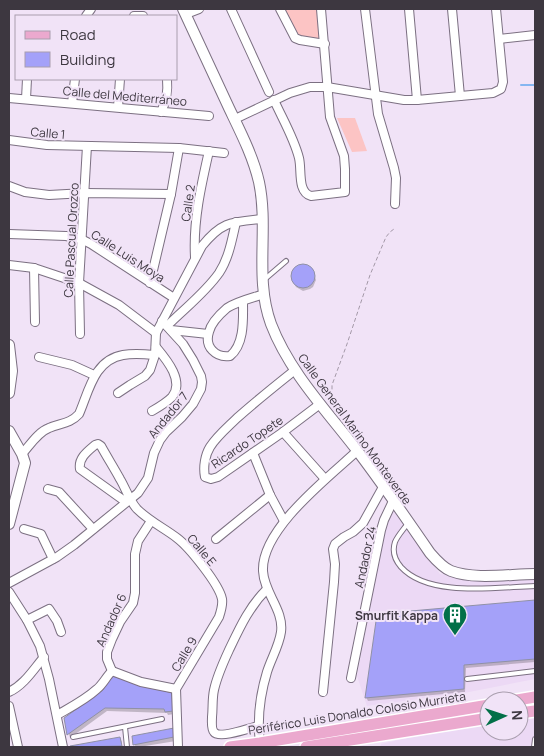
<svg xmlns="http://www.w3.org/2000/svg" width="544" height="756" viewBox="0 0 544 756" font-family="Manrope,sans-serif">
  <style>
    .built { fill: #ecd9f5 }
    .green { fill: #fcc4c4 }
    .shadow { fill: #0003 }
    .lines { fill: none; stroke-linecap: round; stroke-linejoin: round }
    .stream { stroke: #85b6f1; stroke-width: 2 }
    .building { fill: #a4a1f9; stroke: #9091a6 }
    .lane-casing { stroke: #7c7082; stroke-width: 6 }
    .street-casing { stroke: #7c7082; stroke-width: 10 }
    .secondary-casing { stroke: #7c7082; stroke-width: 12 }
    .primary-casing { stroke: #fff; stroke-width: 14 }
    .path { stroke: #a499a8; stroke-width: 1; stroke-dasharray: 4 2.5; stroke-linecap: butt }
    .lane { stroke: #fff; stroke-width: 4 }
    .street { stroke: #fff; stroke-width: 8 }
    .secondary { stroke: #fff; stroke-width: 10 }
    .primary { stroke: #eba9ce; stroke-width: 11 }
    .labels { text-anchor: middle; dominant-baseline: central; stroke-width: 4; stroke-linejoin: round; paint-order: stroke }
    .street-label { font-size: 12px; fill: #3d3740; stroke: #f1e3f7 }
    .poi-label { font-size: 12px; font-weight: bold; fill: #3d3740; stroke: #f1e3f7; text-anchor: end }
  </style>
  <rect width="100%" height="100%" fill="#f1e3f7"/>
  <g class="built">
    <path d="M393,510L440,574L483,582L535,580V679L464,693L367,706L357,676L384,531Z"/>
    <path d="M535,708V747H380L381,744L489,719V731H519V712Z"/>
  </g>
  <g class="green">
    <path d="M284,9H319L323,41L297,37Z"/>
    <path d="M337,118H355L367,151L352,152Z"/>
  </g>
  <g class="shadow">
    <path d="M302,265H306L312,270L314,273L316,280L313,287L310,289L303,291L296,287L293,281L292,273L295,267Z"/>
    <path d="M535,601V662L466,668L465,692L368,701L366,697L378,615Z"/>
    <path d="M104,690L171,694L173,698L174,714L168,715L167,713L107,711L70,738L65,718Z"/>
    <path d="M173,729L176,741L139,747H136L134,744Z"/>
    <path d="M120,738L122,742V747H71Z"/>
  </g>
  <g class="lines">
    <path class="stream" d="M521,85H535"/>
  </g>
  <g class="building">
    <circle cx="303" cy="276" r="12"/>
    <path d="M535,600V659L464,665V689L365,698L377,614Z"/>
    <path d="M112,676L172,693L173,711L165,712L164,709L105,708L67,735L64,718L103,690Z"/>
    <path d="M174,728V737L133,745L132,736Z"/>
    <path d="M120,737L122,746L70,747V746Z"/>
  </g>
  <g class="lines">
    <defs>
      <g id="lane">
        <path d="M265,279L286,261"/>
        <path d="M408,523C404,529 398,535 395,542C392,551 395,560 401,567C429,598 497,587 535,586"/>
        <path d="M467,679L535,671"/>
        <path d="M125,727L127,747"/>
        <path d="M73,737L162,719"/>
        <path d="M534,747L535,739"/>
      </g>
      <g id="street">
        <path d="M231,9L269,92"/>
        <path d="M280,9L295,38L300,40L325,44"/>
        <path d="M365,9L378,114L394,168L396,178L395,204"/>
        <path d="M409,9L417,100"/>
        <path d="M452,9L460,96"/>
        <path d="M186,14L199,9"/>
        <path d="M86,16L91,9"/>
        <path d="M134,16H143"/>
        <path d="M499,39L535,35"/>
        <path d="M9,98L209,116"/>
        <path d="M26,99L27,79"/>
        <path d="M274,100C282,118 294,138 299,158C302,170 297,192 311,196L345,192V169L344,156L330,117L321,9"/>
        <path d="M72,103L75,79"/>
        <path d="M118,107L120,79"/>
        <path d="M161,112C167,100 168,91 167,79"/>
        <path d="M235,119L290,93L310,87H327L404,100H417L493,93L501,89L503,82L496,9"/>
        <path d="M9,140L47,145L179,148L224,153"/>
        <path d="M9,186L25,192L49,195L85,193L171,194"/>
        <path d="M9,234L66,236L81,239L91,244L174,298"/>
        <path d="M195,257C193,221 201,186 209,151"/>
        <path d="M9,265L34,268L79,283L119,305L156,333"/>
        <path d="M34,268L35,322"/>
        <path d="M150,283L171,194L179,148"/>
        <path d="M243,301C243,318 245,344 230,356C216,358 204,347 209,332C211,323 220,314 227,308C238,301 252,298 264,294"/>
        <path d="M167,326C184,309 205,293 219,273C229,258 232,239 236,222"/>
        <path d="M171,330L208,334"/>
        <path d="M80,334L79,283L87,146"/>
        <path d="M39,357L72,365L94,375"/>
        <path d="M295,370C275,386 256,401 237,418C228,427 217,436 210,447C205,455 203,467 205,477L211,479L218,477L283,432L320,404"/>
        <path d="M118,393L130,385L145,376L150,370L155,355L156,333L202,246C222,221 232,222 262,219"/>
        <path d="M152,411C159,407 166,403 172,397C185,381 166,359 156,347"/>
        <path d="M283,432L325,479"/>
        <path d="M253,453L270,495L284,521"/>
        <path d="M22,454C30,445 38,432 49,428C60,423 70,424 79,414C89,391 94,360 123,355C134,353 144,354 155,355"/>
        <path d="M48,489L59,492L93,529"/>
        <path d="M126,502L80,469C78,458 88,451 95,445L98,444L101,446C107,457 114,468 120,479C126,489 129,500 137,509C149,521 164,528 177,538C189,547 219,584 222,599C223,605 221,611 219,617L176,689L178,747"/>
        <path d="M24,529L41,534L53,559"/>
        <path d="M216,539L270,495"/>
        <path d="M9,583L57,557L74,545L138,493L148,478L154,453L160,440L166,432L182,417L193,404L201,389L202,382L201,376L193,360L183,344L162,321"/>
        <path d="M9,592L27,620L40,646L49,679L63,747"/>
        <path d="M27,620L49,609L57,621L61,632"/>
        <path d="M112,671L107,659V652L112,639L120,622L133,603L135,593V554L138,541L151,521"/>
        <path d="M112,671L141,682L176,689"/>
        <path d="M351,678L381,530L384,520L393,501"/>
        <path d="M9,692C24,685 33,670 44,657"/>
        <path d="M323,692L334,582L335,564L333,549L335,544L344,537L353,532L363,523L383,487"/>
        <path d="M9,706L18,747"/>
        <path d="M57,715C71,707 85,700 97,689C103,684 106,677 112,671"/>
        <path d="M258,726C250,728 219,739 214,732C211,729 212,721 212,717C213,708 212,699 214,690C217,676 223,663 229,650C240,627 249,607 267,589"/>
        <path d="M260,743C257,719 260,695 267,672C271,659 279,646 281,632C284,610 264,593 263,571C261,529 329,477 357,451"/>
      </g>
      <g id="secondary">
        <path d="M183,9C198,42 214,75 229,108C240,131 253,156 259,182C269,229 254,278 271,324C289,371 325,409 356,449C382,483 406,518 430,553C436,560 443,568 451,571C475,580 510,574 535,574"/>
        <path d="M9,345L12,371L9,393"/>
        <path d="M9,431L22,454L25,463L9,524"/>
      </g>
      <g id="primary">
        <path d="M511,701L535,697"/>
        <path d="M519,713L535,711"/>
        <path d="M230,747L260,743L489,705"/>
        <path d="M306,747L489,718"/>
      </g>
    </defs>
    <use href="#lane" class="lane-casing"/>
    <use href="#street" class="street-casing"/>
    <use href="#secondary" class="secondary-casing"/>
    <use href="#primary" class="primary-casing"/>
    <path class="path" d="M330,402L332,397V385L347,344L370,275L386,237L390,232L394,229"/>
    <use href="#lane" class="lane"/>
    <use href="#street" class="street"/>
    <use href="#secondary" class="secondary"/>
    <use href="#primary" class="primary"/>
  </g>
  <defs>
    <symbol id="building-pin" viewBox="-11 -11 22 30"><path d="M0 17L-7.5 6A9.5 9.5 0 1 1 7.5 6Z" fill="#027048" stroke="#f1e3f7"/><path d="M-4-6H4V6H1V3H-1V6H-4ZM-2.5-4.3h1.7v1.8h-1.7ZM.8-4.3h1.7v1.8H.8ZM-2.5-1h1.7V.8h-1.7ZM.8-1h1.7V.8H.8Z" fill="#fff"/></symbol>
  </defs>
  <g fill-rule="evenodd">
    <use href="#building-pin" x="441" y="601" width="28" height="38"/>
  </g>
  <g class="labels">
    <g class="street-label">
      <text transform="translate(125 96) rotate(5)">Calle del Mediterráneo</text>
      <text transform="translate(48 133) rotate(5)">Calle 1</text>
      <text transform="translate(188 203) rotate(-82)">Calle 2</text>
      <text transform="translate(71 240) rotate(-87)">Calle Pascual Orozco</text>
      <text transform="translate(128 256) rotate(33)">Calle Luis Moya</text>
      <text transform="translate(168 415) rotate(-51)">Andador 7</text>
      <text transform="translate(355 429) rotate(54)">Calle General Marino Monteverde</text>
      <text transform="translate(247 442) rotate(-34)">Ricardo Topete</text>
      <text transform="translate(202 550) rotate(50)">Calle E</text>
      <text transform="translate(365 557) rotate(-78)">Andador 24</text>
      <text transform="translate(111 620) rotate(-66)">Andador 6</text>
      <text transform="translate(184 654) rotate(-59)">Calle 9</text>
      <text transform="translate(357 713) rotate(-9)">Periférico Luis Donaldo Colosio Murrieta</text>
    </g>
    <g class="poi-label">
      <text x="438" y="615">Smurfit Kappa</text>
    </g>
  </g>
  <rect width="544" height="756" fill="none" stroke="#3d3740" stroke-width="20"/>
  <rect x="15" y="15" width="162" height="65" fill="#f1e3f7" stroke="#a99eae"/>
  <rect x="25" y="31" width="25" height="8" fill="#eba9ce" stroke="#a99eae"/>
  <text x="60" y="40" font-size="15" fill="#3d3740">Road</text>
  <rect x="25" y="52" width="25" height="15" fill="#a4a1f9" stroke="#a99eae"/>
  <text x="60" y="65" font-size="15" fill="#3d3740">Building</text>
  <g transform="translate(504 716) rotate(87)"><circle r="24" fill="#f1e3f7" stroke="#a99eae"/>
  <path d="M0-4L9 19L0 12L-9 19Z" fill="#027048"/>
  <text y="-8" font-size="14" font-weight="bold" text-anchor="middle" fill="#3d3740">N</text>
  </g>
</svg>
